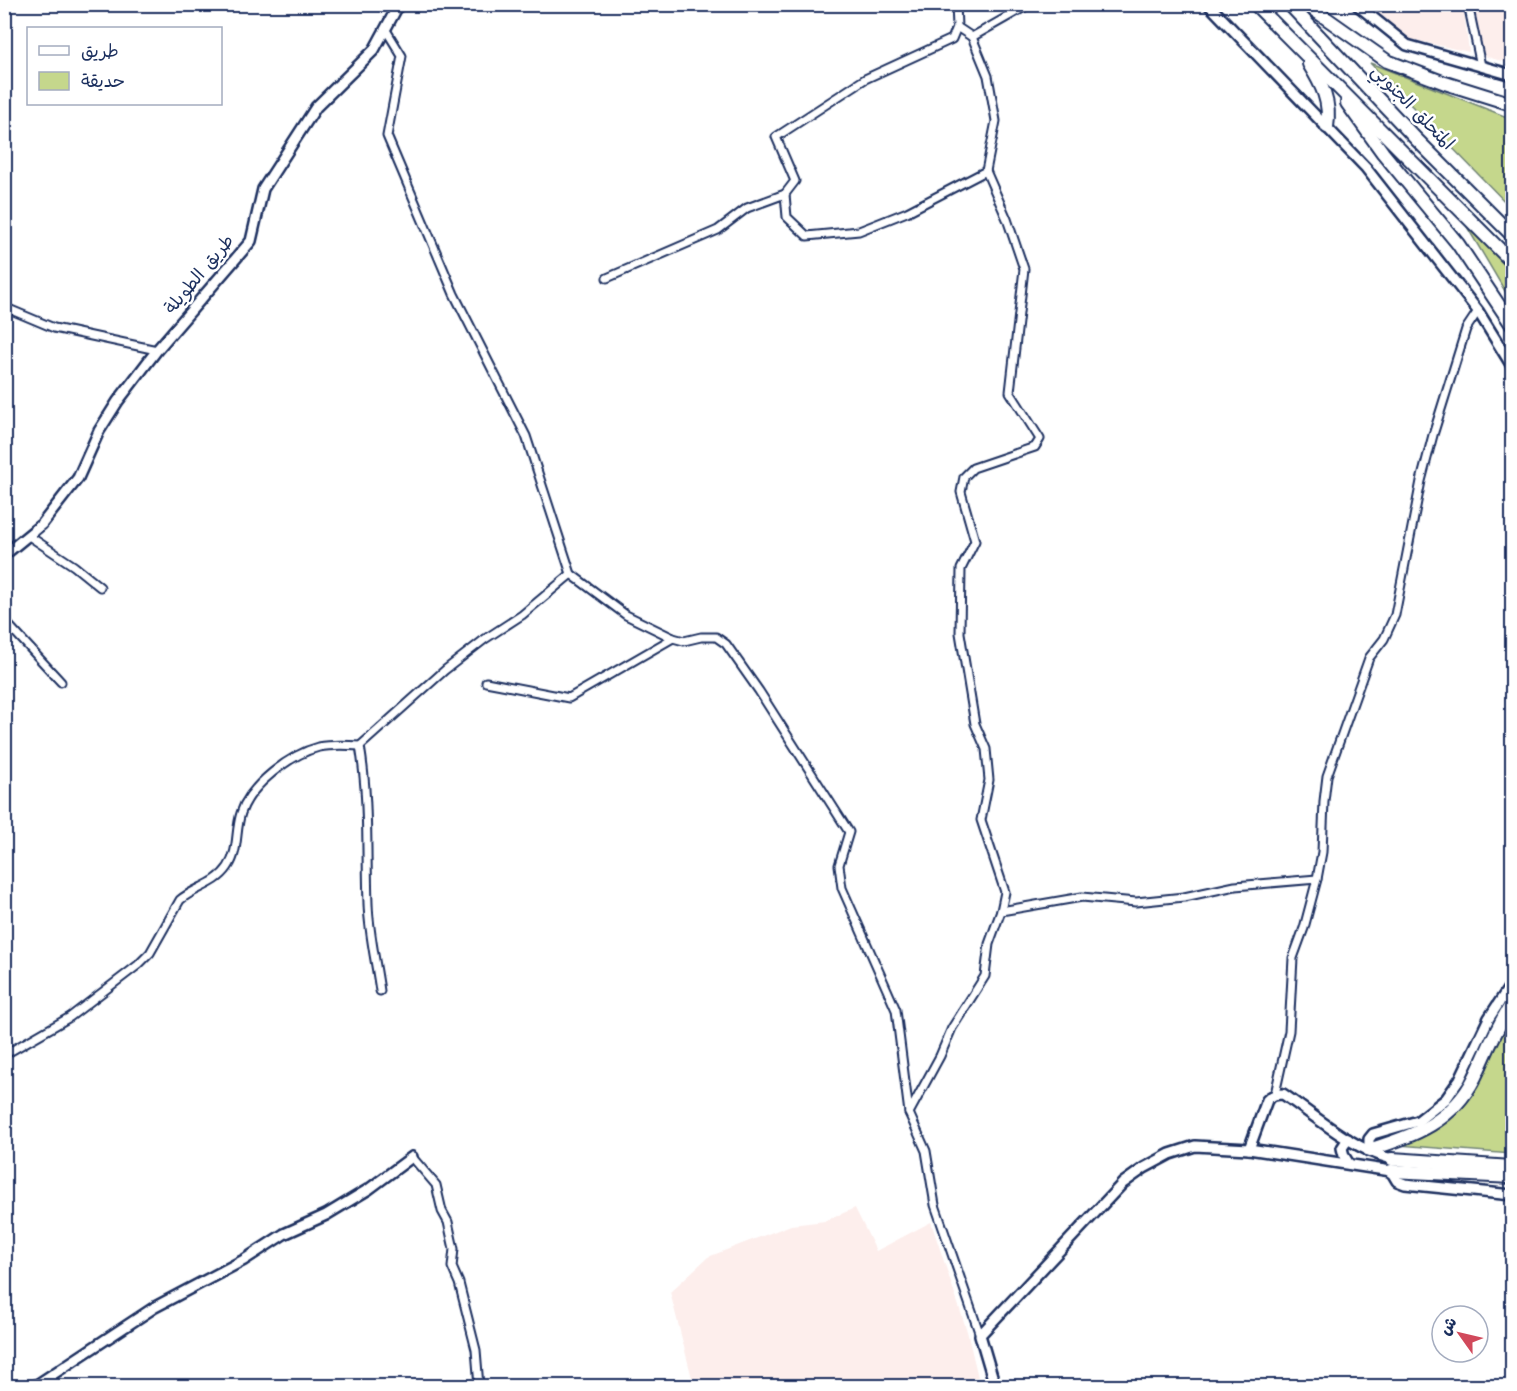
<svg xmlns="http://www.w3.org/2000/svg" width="1517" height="1391" viewBox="0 0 1517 1391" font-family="Kalam,'Playpen Sans Arabic',sans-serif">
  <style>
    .built { fill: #fdeeec }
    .green { fill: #c5d78c; stroke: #708375; stroke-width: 1.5 }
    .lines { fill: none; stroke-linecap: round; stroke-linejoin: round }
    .street-casing { stroke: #1b2f5e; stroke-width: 11 }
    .secondary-casing { stroke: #1b2f5e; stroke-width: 14 }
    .highway-casing { stroke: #1b2f5e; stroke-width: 16 }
    .street { stroke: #fff; stroke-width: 7 }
    .secondary { stroke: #fff; stroke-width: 9 }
    .highway { stroke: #fff; stroke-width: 12 }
    .labels { text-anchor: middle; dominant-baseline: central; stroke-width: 5; stroke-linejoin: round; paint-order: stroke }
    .street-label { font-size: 18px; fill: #1b2f5e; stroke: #fff }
  </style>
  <rect width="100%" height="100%" fill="#fff"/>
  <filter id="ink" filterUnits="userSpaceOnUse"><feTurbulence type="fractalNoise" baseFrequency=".0167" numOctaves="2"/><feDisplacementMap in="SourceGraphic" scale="12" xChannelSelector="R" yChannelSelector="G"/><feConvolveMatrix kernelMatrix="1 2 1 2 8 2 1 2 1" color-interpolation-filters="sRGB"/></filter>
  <g filter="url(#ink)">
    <g class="built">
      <path d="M1366,5H1463L1469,52L1410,39Z"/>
      <path d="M1474,5H1512V64L1484,56Z"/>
      <path d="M855,1208L876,1251L931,1222L967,1331L980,1386H694L670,1292L708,1257L791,1225L825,1221Z"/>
    </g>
    <g class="green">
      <path d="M1370,63L1512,119V209Z"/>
      <path d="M1463,220L1512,271V303Z"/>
      <path d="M1512,1005V1154L1386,1144L1461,1103Z"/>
    </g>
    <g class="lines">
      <defs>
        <g id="street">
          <path d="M1468,4L1481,66"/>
          <path d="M386,30L402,56L387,136L454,294L526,436L571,574L626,615L673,638L684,641L701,637H716L726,644L759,691L849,832L839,865L842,888L896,1010L909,1113L926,1151L935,1205L980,1335"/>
          <path d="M972,37L1030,4"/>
          <path d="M785,194L787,217L807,236L859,231L907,212L986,171L996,121L988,76L972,37L957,27L956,4"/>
          <path d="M607,278L718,230L747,208L785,194L795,181L776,137L865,79L952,39L957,27"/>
          <path d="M4,307L54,328L157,350"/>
          <path d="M29,536L74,566L100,587"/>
          <path d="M4,620L61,682"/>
          <path d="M486,682L569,698L673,638"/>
          <path d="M360,746C369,799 366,851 368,904C369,934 376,962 380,991"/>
          <path d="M1001,911L1082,897L1136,902L1184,897L1235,886L1317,879"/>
          <path d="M4,1055L70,1017L138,965L150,953L180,900C195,887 216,885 228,867C239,851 235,831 241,813C250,785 291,754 319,747C333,744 347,745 360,746L445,670L485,639L522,615L571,574"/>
          <path d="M1275,1094L1289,1031L1293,958L1304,928L1317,879L1322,852L1324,801L1327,776L1369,658L1384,639L1395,615L1421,481L1433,435L1466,329L1478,311"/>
          <path d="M909,1113L940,1056L952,1028L985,976L989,944L1001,911L1005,892L981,820L989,780L986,749L975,724L960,633L961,569L975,541L961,492L964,477L973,468L1035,447L1040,439L1010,392L1024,269L1007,219L986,171"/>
          <path d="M412,1157L436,1185L442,1211L448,1222L454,1249L452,1267L459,1283L476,1350L479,1386"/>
          <path d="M50,1377L58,1386"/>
        </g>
        <g id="secondary">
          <path d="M1208,4L1366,168L1478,311L1512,366"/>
          <path d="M1356,4L1407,45L1512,75"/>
          <path d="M4,555L42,524L78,478L99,431L118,401L157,350L251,241L263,189L316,107L374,50L399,4"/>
          <path d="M1348,1139L1342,1148L1344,1156L1349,1164"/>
          <path d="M1249,1149L1267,1100C1271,1095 1276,1094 1283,1094C1315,1116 1354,1150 1392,1159"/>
          <path d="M1369,1150V1139L1373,1134L1418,1121L1446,1099L1460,1079L1489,1018L1512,983"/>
          <path d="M35,1386L155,1307L244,1260L284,1234L326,1215L369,1189L412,1157"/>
          <path d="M995,1386L980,1335L1123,1183L1144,1168L1170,1154L1195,1146L1249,1149L1391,1171L1397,1181L1405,1184L1512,1195"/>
        </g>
        <g id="highway">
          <path d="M1255,4L1512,262"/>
          <path d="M1289,4L1416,139L1512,235"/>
          <path d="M1306,4L1387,61L1445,83L1512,104"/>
          <path d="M1309,64C1322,85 1331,102 1327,127"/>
          <path d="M1347,103L1383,153L1458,244L1512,325"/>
          <path d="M1369,1150C1414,1135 1452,1123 1475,1077C1487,1052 1496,1027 1512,1004"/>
          <path d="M1392,1159L1512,1167"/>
          <path d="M1391,1171L1512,1177"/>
        </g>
      </defs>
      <use href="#street" class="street-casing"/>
      <use href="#secondary" class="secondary-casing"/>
      <use href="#highway" class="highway-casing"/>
      <use href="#street" class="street"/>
      <use href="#secondary" class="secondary"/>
      <use href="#highway" class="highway"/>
    </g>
  </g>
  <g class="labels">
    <g class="street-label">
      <text transform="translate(1412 108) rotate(46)">المتحلق الجنوبي</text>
      <text transform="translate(200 275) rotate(-50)">طريق الطويلة</text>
    </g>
  </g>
  <rect width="1517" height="1391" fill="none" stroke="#fff" stroke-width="24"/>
  <rect x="12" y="12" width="1493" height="1367" fill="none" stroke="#1b2f5e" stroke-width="2" filter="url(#ink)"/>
  <rect x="27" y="27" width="195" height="78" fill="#ffffff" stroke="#a4acbf" stroke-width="1.5"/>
  <rect x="39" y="46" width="30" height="9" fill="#ffffff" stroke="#a4acbf" stroke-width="1.5"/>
  <text x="81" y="57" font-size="18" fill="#1b2f5e">طريق</text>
  <rect x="39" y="72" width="30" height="18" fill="#c5d78c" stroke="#a4acbf" stroke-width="1.5"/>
  <text x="81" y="87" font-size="18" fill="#1b2f5e">حديقة</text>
  <g transform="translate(1460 1334) rotate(304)"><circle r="28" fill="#ffffff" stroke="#a4acbf" stroke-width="1.5"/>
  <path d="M0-4.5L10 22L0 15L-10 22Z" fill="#d1495b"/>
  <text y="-9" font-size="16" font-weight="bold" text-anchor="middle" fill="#1b2f5e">ش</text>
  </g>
</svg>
